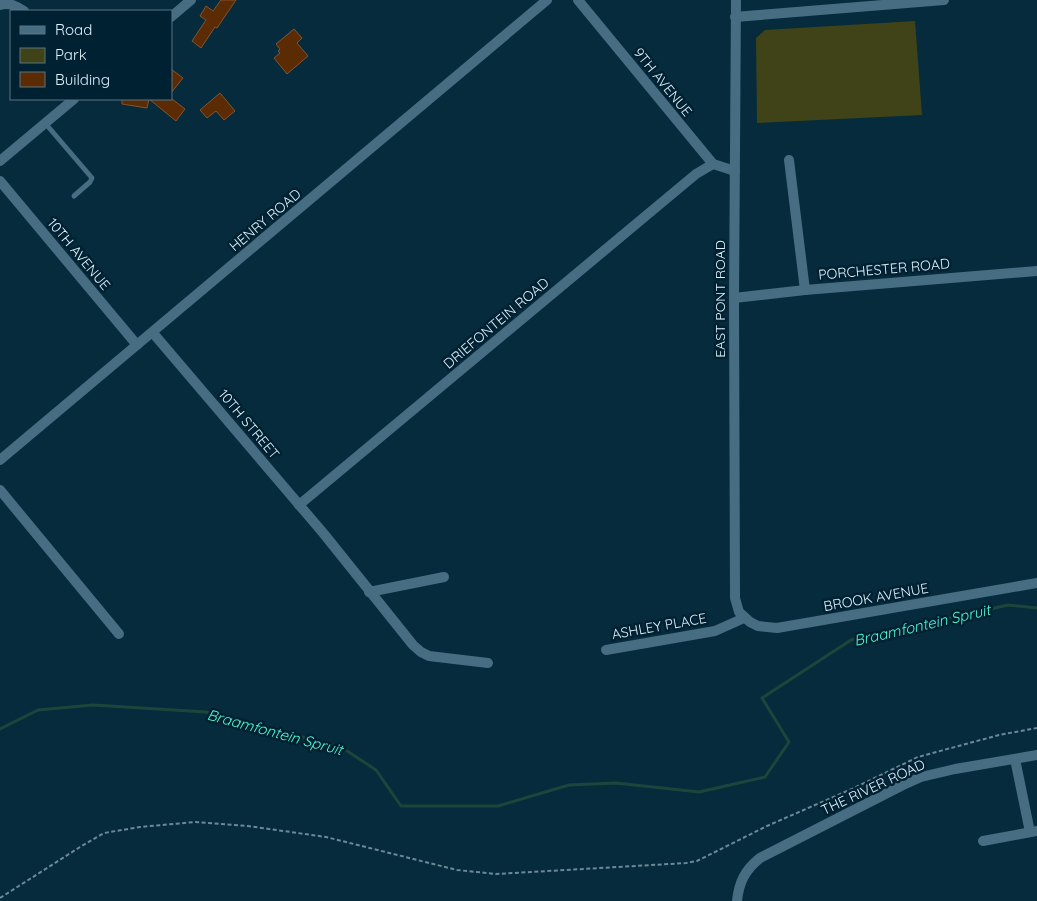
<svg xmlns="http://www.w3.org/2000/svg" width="1037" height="901" viewBox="0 0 1037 901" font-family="Quicksand,sans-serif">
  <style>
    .green { fill: #3f4317 }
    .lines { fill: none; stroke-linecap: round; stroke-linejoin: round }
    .stream { stroke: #1e453b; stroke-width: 3 }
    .building { fill: #5b2c03; stroke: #865330 }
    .path { stroke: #6d8998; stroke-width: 2; stroke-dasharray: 4 2.5; stroke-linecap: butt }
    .lane { stroke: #476d82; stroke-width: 5 }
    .street { stroke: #476d82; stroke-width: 10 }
    .labels { text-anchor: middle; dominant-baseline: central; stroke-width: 5; stroke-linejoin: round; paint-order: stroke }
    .street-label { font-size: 14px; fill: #def1fd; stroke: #002132 }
    .water-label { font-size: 15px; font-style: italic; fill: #4efad3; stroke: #002132 }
  </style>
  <rect width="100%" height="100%" fill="#062b3c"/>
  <path class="green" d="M915,21L922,115L757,123L756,38L765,30Z"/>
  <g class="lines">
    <path class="stream" d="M0,729L38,710L93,705L206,712L341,747L376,770L401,806H498L569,785L616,783L699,792L765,777L789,742L762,698L851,640L1008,605L1037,608"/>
  </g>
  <g class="building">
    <path d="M221,0H236L217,28L215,27L201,48L192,41L206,20L200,16L206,6L213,11Z"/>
    <path d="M294,29L302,38L297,43L308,56L287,74L274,58L280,53L278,51L280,49L276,44Z"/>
    <path d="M171,69L183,78L171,93Z"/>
    <path d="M220,93L235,111L224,120L216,111L207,118L200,110Z"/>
    <path d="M122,99H172L185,109L176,121L149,99L147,108L122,104Z"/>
  </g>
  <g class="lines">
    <path class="path" d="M0,898L80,847L104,833L140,827L195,822L248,826L326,837L457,870L496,874L686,863L697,861L767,826L854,788L918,757L999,735L1037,728"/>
    <path class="lane" d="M45,123L92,178L90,182L74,196"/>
    <g class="street">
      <path d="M578,0L713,164L735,171"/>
      <path d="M736,0L734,298L735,598L739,612L750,622L758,626L777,628L1037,583"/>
      <path d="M0,5C10,2 16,6 24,11"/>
      <path d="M171,17L191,0"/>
      <path d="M735,17L944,0"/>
      <path d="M789,160L805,290"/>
      <path d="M0,161L74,99"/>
      <path d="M0,181L137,345"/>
      <path d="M734,298L805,290L1037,271"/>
      <path d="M153,333L324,534L413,645L421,652L429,656L488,663"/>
      <path d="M0,460L547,0"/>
      <path d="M0,490L119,634"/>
      <path d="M299,505L696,174L713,164"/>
      <path d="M369,592L444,577"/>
      <path d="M606,650L715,631L744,618"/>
      <path d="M1015,759L1030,832"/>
      <path d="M983,841L1037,831"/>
      <path d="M737,901C739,882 745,870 760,858L903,785L921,777L955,769L1037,755"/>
    </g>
  </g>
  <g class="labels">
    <g class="street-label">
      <text transform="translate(663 82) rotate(51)">9TH AVENUE</text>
      <text transform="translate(265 220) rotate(-40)">HENRY ROAD</text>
      <text transform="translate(79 254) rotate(50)">10TH AVENUE</text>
      <text transform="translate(884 269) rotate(-5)">PORCHESTER ROAD</text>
      <text transform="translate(720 299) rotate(-90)">EAST PONT ROAD</text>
      <text transform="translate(496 323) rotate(-40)">DRIEFONTEIN ROAD</text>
      <text transform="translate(249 424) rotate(50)">10TH STREET</text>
      <text transform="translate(876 597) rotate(-10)">BROOK AVENUE</text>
      <text transform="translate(659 626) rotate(-10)">ASHLEY PLACE</text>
      <text transform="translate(873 787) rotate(-25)">THE RIVER ROAD</text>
    </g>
    <g class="water-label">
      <text transform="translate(922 625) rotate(-13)">Braamfontein Spruit</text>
      <text transform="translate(275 732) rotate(15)">Braamfontein Spruit</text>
    </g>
  </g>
  <rect x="10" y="10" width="162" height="90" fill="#002132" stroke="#597483"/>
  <rect x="20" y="26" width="25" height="8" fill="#476d82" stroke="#597483"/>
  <text x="55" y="35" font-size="15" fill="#def1fd">Road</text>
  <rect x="20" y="48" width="25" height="15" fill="#3f4317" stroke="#597483"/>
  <text x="55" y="60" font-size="15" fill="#def1fd">Park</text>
  <rect x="20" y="72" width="25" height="15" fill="#5b2c03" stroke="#597483"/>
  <text x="55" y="85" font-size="15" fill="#def1fd">Building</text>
</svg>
